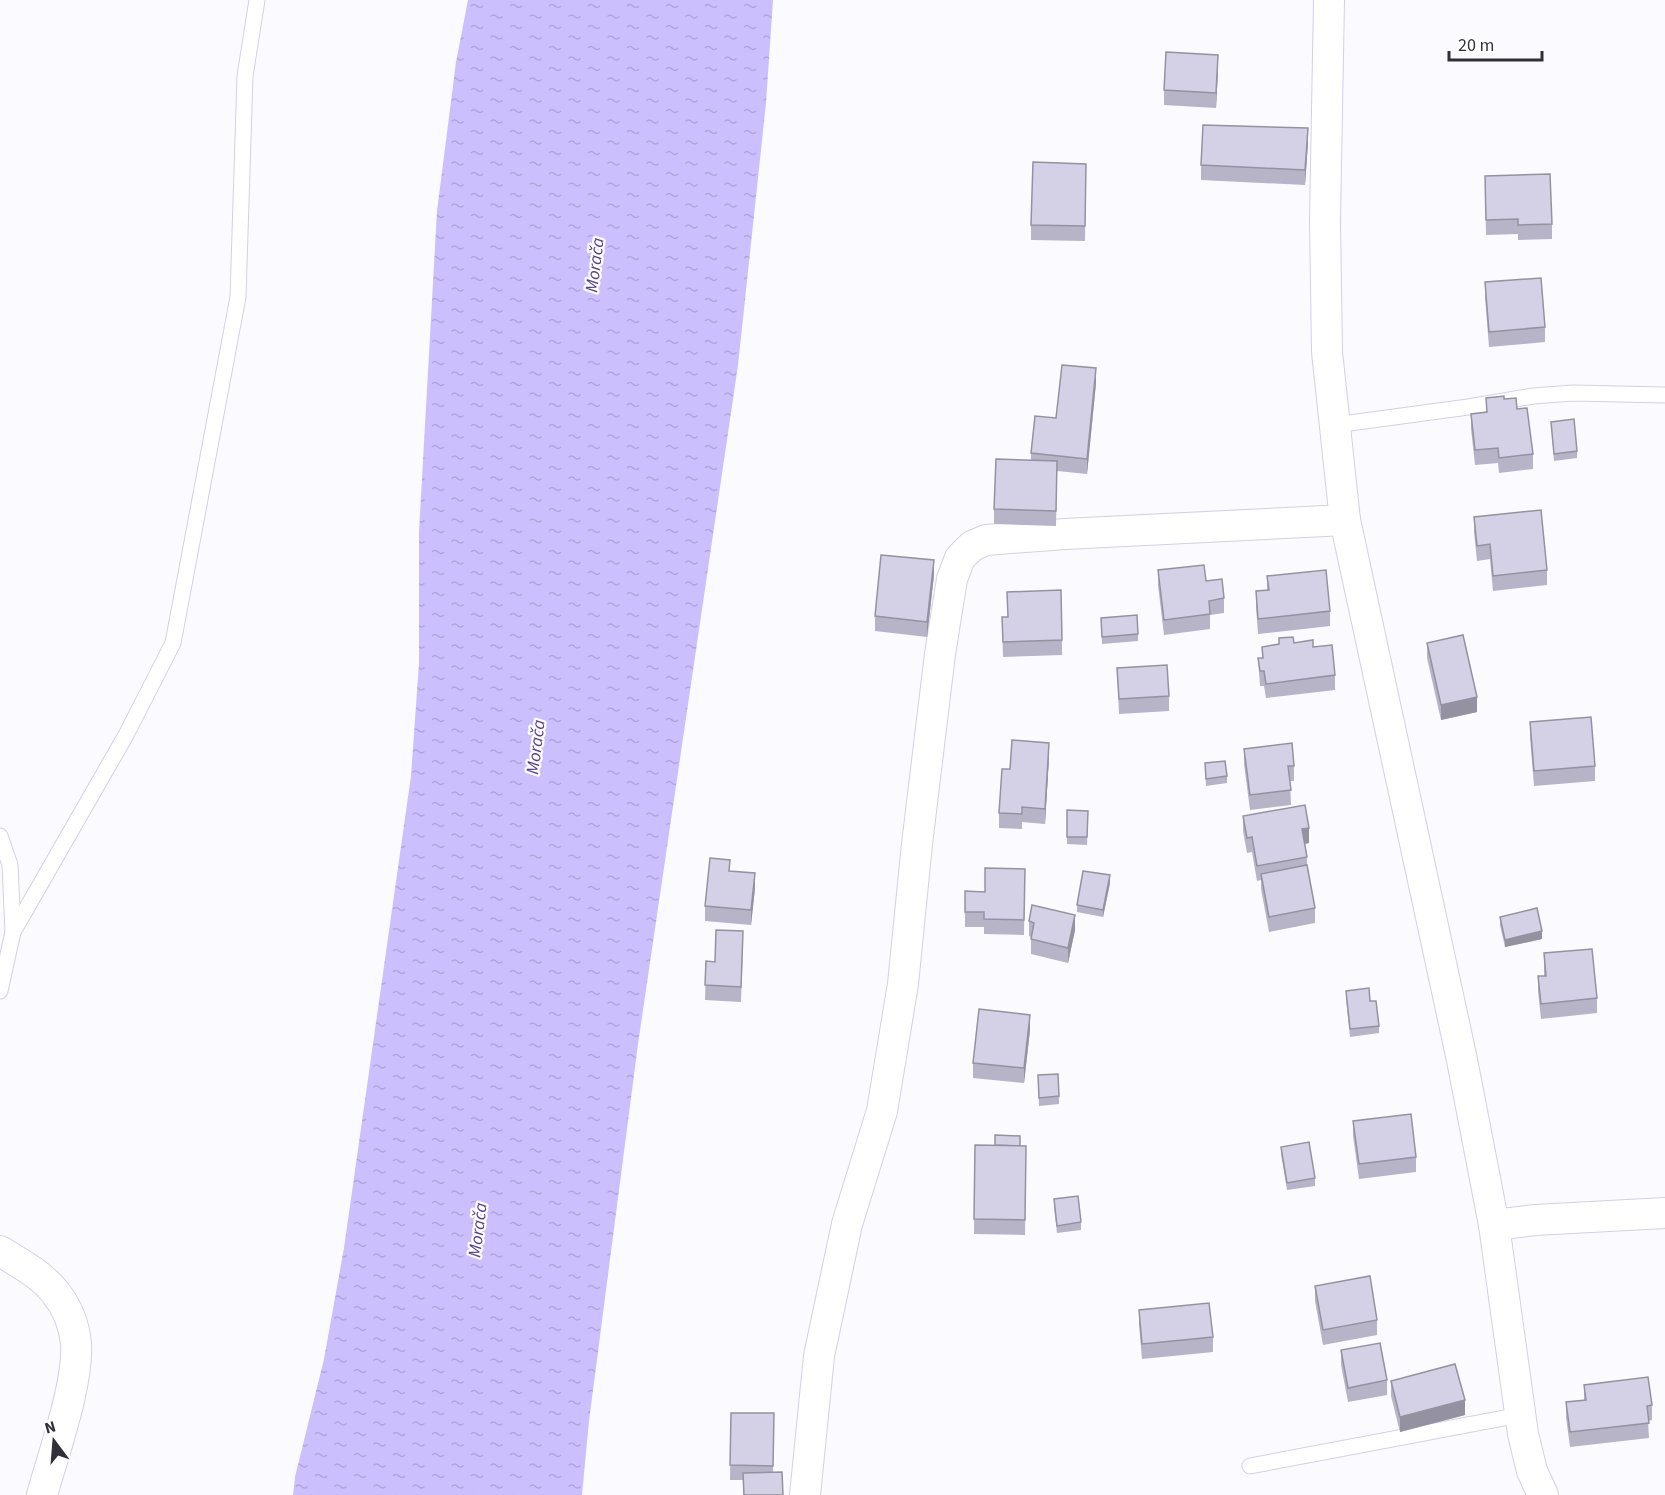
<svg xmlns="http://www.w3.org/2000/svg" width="1665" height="1495" viewBox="0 0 1665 1495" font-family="'Source Sans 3',sans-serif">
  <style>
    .water { fill: url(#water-ripples) }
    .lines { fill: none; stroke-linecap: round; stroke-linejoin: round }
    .service-casing { stroke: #d3d0e5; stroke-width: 17 }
    .minor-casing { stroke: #d3d0e5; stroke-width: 32 }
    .service { stroke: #fff; stroke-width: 15 }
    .minor { stroke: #fff; stroke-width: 30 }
    .wall { fill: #b6b4c6 }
    .shaded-wall { fill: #9492a1 }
    .building { fill: #d4d1e6; stroke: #9492a1; stroke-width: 1.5 }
    .labels { text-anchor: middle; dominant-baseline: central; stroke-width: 4.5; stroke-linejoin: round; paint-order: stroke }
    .water-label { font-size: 18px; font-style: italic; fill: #55428a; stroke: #fff }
  </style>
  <defs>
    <pattern id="water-ripples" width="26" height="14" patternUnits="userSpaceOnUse" patternTransform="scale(1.5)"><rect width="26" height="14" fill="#cbc0fd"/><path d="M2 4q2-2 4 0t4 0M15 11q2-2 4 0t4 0" fill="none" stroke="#afa5da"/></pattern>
  </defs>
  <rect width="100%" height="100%" fill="#fbfaff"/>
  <path class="water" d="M468,0H773L766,103L738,365L638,1044L589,1421L582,1495H293L295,1477L324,1359L344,1248L411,776L419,663V532L437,211L456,62Z"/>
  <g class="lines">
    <defs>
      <g id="service">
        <path d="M1335,425L1468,407L1533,396L1573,393L1665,395"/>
        <path d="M0,836L10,865L13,932"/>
        <path d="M0,991L13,932L126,735L173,643L238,297L245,76L257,0"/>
        <path d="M1250,1466L1520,1415"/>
      </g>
      <g id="minor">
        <path d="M1329,0L1325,221L1327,352L1345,520L1462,1060L1494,1225L1523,1434L1532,1471L1543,1495"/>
        <path d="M1494,1225L1535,1220L1665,1213"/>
        <path d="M0,1251C19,1263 41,1274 55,1292C67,1307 74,1324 76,1343C79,1383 53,1455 42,1495"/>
        <path d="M805,1495L819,1356L847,1224L882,1111L903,984L917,844L940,654L952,579L960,558L972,546L986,540L1065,534L1345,520"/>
      </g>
    </defs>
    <use href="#service" class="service-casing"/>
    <use href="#minor" class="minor-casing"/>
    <use href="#service" class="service"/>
    <use href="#minor" class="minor"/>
  </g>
  <g class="wall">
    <path d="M1218,70L1216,108L1164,105V90Z"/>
    <path d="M1308,143L1305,185L1201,180V165Z"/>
    <path d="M1086,164L1085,241L1031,240V225Z"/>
    <path d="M1485,176L1552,224V239L1518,240V234L1486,235Z"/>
    <path d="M1485,282L1545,327V342L1489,347L1485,297Z"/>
    <path d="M1096,383L1087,474L1057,471L1056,526L994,524V509L1031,460V453L1056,418Z"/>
    <path d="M1486,398L1504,399L1517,409L1533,454V469L1499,473L1498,463L1475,465L1471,429V414L1486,412Z"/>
    <path d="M1551,422L1577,451V458L1554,461Z"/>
    <path d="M1474,517L1547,570V585L1493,591L1490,559L1477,561L1474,532Z"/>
    <path d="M1158,570L1206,581L1224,598V613L1210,615V629L1164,635L1158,585Z"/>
    <path d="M934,575L927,637L875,631V616Z"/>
    <path d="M1267,576L1330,611V626L1258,634L1256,606V591L1267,590Z"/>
    <path d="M1007,592L1062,640V655L1003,657L1002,617H1008Z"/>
    <path d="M1101,618L1138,634V641L1102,644Z"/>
    <path d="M1279,638L1313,647L1335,675V690L1266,698L1264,686H1260L1258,658H1262V647L1279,644Z"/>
    <path d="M1427,643L1477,712L1441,720L1427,658Z"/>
    <path d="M1117,668L1169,696V711L1119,714Z"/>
    <path d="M1530,722L1595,766V781L1534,786L1530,737Z"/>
    <path d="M1244,749L1294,766V781H1290L1291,805L1250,810L1244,764Z"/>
    <path d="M1049,758L1045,824L1022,822V829L999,828V813L1010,769Z"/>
    <path d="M1205,763L1227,776V783L1206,786Z"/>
    <path d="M1067,810L1088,811L1087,845L1067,844Z"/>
    <path d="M1243,816L1309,843L1305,844L1307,857V865L1315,908V923L1269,932L1261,889V880L1257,881L1252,852L1247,853L1243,831Z"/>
    <path d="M1025,869L1024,935L984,934V927H965V891L985,892Z"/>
    <path d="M730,871L755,888L751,925L705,921V906Z"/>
    <path d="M1110,883L1103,917L1077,912V905Z"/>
    <path d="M1500,917L1542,939L1505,947L1500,925Z"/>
    <path d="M1029,921L1075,930L1068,963L1031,954V937L1029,936Z"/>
    <path d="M743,946L741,1002L705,1000L706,961L715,962Z"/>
    <path d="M1544,953L1597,998V1013L1541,1019L1538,991V976H1544Z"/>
    <path d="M1346,991L1370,1001L1379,1026V1033L1350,1037L1346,998Z"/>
    <path d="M1030,1030L1024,1083L973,1078V1063Z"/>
    <path d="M1038,1075L1059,1096V1104L1039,1106Z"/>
    <path d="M1353,1121L1416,1157V1172L1359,1179L1353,1136Z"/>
    <path d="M975,1145L1026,1146L1025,1235L974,1234Z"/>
    <path d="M1281,1147L1315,1178V1186L1287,1190L1281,1154Z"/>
    <path d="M1054,1199L1081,1222V1230L1057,1233L1054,1207Z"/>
    <path d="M1315,1286L1377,1320V1335L1323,1345L1315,1301Z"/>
    <path d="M1139,1310L1213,1337V1352L1142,1359L1139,1325Z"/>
    <path d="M1341,1350L1387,1380V1395L1348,1402L1341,1365Z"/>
    <path d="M1391,1381L1465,1415L1400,1432L1391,1396Z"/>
    <path d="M1584,1385L1652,1405V1420L1648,1421L1649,1438L1570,1447L1566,1417V1402L1584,1400Z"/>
    <path d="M731,1413H774L773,1472L783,1495H743V1480H730Z"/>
  </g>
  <g class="shaded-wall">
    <path d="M1218,55V70L1216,108V93Z"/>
    <path d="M1308,128V143L1305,185V170Z"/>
    <path d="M1096,368V383L1087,474V459Z"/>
    <path d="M934,560V575L927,637V622Z"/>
    <path d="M1477,697V712L1441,720V705Z"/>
    <path d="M1049,743V758L1045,824V809Z"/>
    <path d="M1309,828V843L1302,844V829Z"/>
    <path d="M755,873V888L751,925V910Z"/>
    <path d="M1110,875V883L1103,917V910Z"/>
    <path d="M1075,915V930L1068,963V948Z"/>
    <path d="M1542,931V939L1505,947V940Z"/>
    <path d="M1030,1015V1030L1024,1083V1068Z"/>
    <path d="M1465,1400V1415L1400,1432V1417Z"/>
  </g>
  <g class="building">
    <path d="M1166,52L1218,55L1216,93L1164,90Z"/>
    <path d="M1203,125L1308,128L1305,170L1201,165Z"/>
    <path d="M1033,162L1086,164L1085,226L1031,225Z"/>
    <path d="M1550,174L1552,224L1518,225V219L1486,220L1485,176Z"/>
    <path d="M1541,278L1545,327L1489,332L1485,282Z"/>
    <path d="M1062,365L1096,368L1087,459L1031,453L1035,416L1056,418Z"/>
    <path d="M1504,396V399L1516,398L1517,409L1527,408L1533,454L1499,458L1498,448L1475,450L1471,414L1487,412L1486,398Z"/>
    <path d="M1574,419L1577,451L1554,454L1551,422Z"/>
    <path d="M996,459L1057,461L1056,511L994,509Z"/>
    <path d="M1541,510L1547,570L1493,576L1490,544L1477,546L1474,517Z"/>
    <path d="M881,555L934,560L927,622L875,616Z"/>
    <path d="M1204,565L1206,581L1222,579L1224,598L1209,601L1210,614L1164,620L1158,570Z"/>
    <path d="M1326,570L1330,611L1258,619L1256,591L1269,590L1267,576Z"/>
    <path d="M1061,590L1062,640L1003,642L1002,617H1008L1007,592Z"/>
    <path d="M1137,615L1138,634L1102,637L1101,618Z"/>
    <path d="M1463,635L1477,697L1441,705L1427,643Z"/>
    <path d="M1293,637L1294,643L1313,640V647L1332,645L1335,675L1266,684L1264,671H1260L1258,658H1263L1262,647L1279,644V638Z"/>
    <path d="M1167,665L1169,696L1119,699L1117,668Z"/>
    <path d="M1591,717L1595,766L1534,771L1530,722Z"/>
    <path d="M1012,740L1049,743L1045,809L1022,807V814L999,813L1002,769H1010Z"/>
    <path d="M1292,743L1294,766H1288L1291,790L1250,795L1244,749Z"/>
    <path d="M1225,761L1227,776L1206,779L1205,763Z"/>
    <path d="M1305,805L1309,828L1302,829L1307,857L1257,866L1252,837L1247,838L1243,816Z"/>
    <path d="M1067,810L1088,811L1087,837H1067Z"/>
    <path d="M710,858L730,860L729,871L755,873L751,910L705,906Z"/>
    <path d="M1307,865L1315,908L1269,917L1261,874Z"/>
    <path d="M985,868L1025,869L1024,920L984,919V912H965V891L985,892Z"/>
    <path d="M1083,871L1110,875L1103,910L1077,905Z"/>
    <path d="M1032,905L1075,915L1068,948L1031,939L1034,923L1029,921Z"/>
    <path d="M1537,908L1542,931L1505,940L1500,917Z"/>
    <path d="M716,930L743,931L741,987L705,985L706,961L715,962Z"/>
    <path d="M1592,949L1597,998L1541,1004L1538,976H1546L1544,953Z"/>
    <path d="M1369,988L1370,1001H1376L1379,1026L1350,1029L1346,991Z"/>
    <path d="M979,1009L1030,1015L1024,1068L973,1063Z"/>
    <path d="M1058,1074L1059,1096L1039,1098L1038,1075Z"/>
    <path d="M1411,1114L1416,1157L1359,1164L1353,1121Z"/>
    <path d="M995,1135L1020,1136V1146L995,1145Z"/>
    <path d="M1309,1142L1315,1178L1287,1183L1281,1147Z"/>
    <path d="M975,1145L1026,1146L1025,1220L974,1219Z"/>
    <path d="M1078,1196L1081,1222L1057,1226L1054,1199Z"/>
    <path d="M1370,1276L1377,1320L1323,1330L1315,1286Z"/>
    <path d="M1209,1303L1213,1337L1142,1344L1139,1310Z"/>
    <path d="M1380,1343L1387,1380L1348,1388L1341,1350Z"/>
    <path d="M1455,1364L1465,1400L1400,1417L1391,1381Z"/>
    <path d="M1648,1377L1652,1405L1647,1406L1649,1423L1570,1432L1566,1402L1586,1400L1584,1385Z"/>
    <path d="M731,1413H774L773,1466L730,1465Z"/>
    <path d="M782,1472L783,1495H744L743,1473Z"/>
  </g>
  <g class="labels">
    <g class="water-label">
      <text transform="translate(595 265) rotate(-83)">Morača</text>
      <text transform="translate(536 747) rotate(-83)">Morača</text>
      <text transform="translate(478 1230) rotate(-83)">Morača</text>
    </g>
  </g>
  <g transform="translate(54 1441) rotate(344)" stroke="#ffffff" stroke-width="4.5" paint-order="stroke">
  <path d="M0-4.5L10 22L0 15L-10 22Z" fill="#312f38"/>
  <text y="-9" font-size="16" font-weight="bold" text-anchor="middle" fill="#312f38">N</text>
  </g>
  <path d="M1449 51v9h93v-9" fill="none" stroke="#312f38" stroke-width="3"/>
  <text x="1458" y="51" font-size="18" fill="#312f38" stroke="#ffffff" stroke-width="4.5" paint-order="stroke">20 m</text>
</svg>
